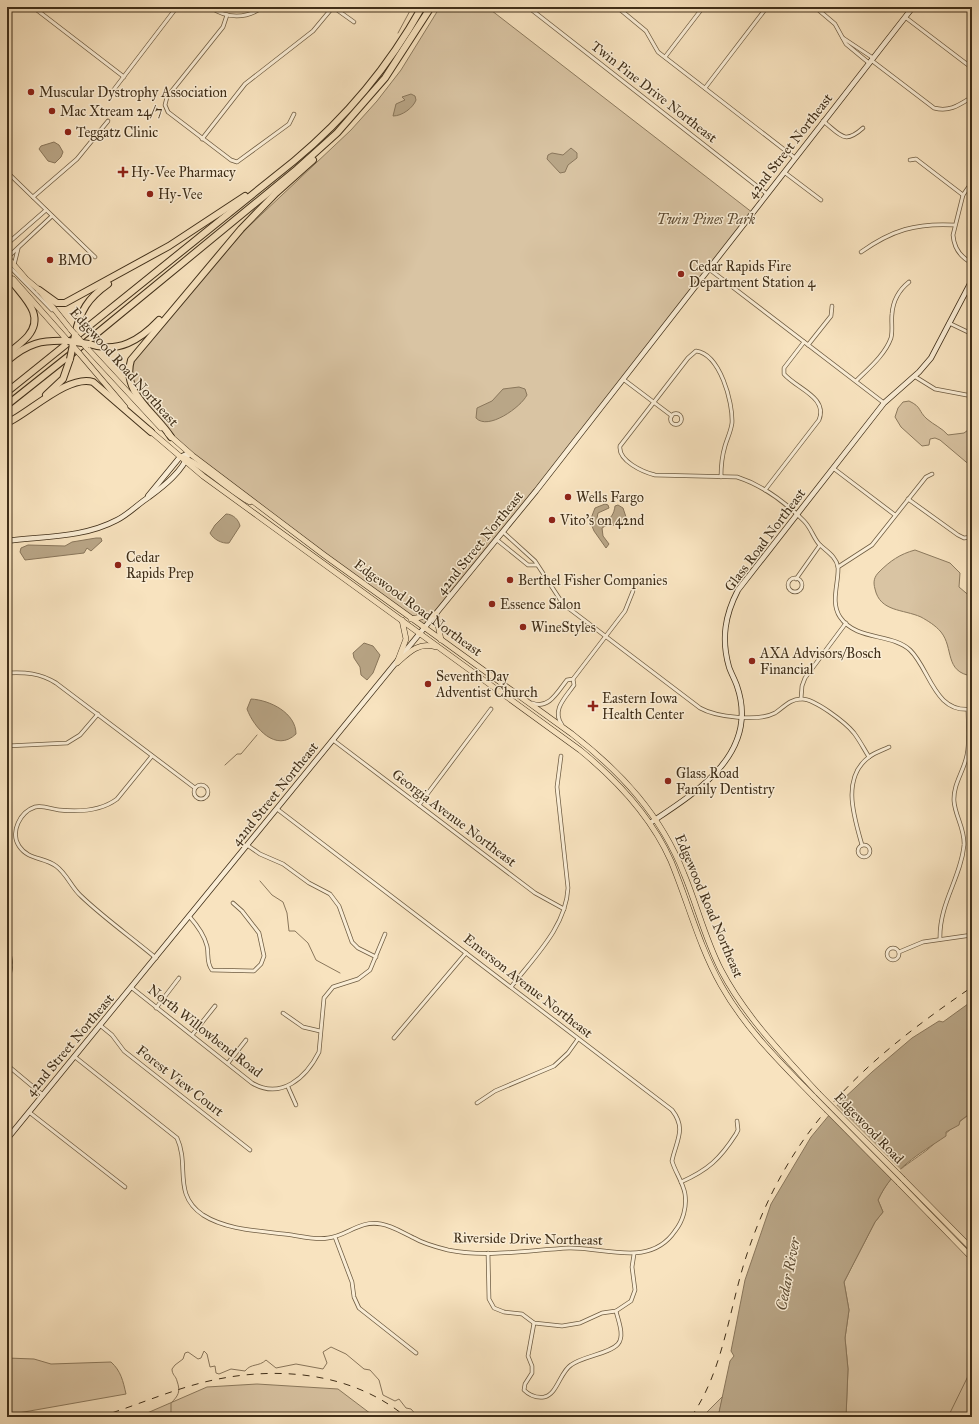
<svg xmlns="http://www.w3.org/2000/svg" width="979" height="1424" viewBox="0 0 979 1424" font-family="'IM FELL Great Primer',serif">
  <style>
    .green { fill: #d9c4a3; stroke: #8c7a5e }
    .water { fill: #b9a687; stroke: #89765b }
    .pier { fill: #f8e3bf }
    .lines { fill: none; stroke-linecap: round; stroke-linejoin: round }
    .stream { stroke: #89765b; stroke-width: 1 }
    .street-casing { stroke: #6e5c42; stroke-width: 4.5 }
    .secondary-casing { stroke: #402f19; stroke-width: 6 }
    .primary-casing { stroke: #402f19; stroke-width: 6 }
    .highway-casing { stroke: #402f19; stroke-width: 8 }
    .street { stroke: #faedd5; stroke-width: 3 }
    .secondary { stroke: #faedd5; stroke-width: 4.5 }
    .primary { stroke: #f8e3bf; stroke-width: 5 }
    .highway { stroke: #f8e3bf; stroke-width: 6 }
    .rail { stroke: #402f19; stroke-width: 1; stroke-dasharray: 7 7; stroke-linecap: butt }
    .primary-bridge-casing { stroke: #402f19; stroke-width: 6; stroke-linecap: butt }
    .highway-bridge-casing { stroke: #402f19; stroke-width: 8; stroke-linecap: butt }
    .primary-bridge { stroke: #f8e3bf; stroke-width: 5 }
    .highway-bridge { stroke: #f8e3bf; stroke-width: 6 }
    .poi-dot { fill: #8f2418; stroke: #faedd5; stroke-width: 1.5 }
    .labels { text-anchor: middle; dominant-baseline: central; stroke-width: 3; stroke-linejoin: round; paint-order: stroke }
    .poi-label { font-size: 14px; fill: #402f19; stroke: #faedd5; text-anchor: start }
    .street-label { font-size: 14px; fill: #402f19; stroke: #faedd5 }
    .park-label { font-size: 14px; font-style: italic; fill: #5f4d35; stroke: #faedd5 }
    .water-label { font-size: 15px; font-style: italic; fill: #5e4d34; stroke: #faedd5 }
  </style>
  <rect width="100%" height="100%" fill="#f8e3bf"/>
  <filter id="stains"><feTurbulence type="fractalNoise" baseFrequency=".005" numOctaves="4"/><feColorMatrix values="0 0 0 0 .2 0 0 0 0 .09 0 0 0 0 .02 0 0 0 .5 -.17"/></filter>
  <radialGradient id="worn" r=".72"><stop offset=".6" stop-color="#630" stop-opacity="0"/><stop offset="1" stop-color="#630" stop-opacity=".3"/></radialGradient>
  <g class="green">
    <path d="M440,7H487L753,213L425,628L177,442L131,386V360L246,229L351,130L377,101L401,70Z"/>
    <path d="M909,401C922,407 918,411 927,419C934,425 942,428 948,435L964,433L972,427V467L940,440L935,438L930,439L929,445L922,446L901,427L895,417L898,408L903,402Z"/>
    <path d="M915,550L950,563L960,573L959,587L972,598V676C944,672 954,648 941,632C935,625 928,621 921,617C903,609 880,612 875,589C873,582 874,577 879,572C890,561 900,554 915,550Z"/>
    <path d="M972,1112V1417H846L848,1369L845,1338L849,1310L844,1282L875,1222L883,1212L878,1200C892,1171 903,1168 927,1150C942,1137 956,1124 972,1112Z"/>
    <path d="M7,1358L34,1359L51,1364L111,1362C121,1371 123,1381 126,1394L7,1415Z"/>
    <path d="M257,1384L338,1389L375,1417H138L207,1387Z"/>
    <path d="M723,1396L718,1417H702Z"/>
  </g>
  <g class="water">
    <path d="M411,94L415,96L416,100C413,108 402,116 393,116L396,104L405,100L402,97Z"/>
    <path d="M54,142L59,145L63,152L61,157L55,163L48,161L39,149L41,146Z"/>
    <path d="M571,148L577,153V158L568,165L565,172L560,173L547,159L548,155L552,153L563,155Z"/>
    <path d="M519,387L525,389L527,395C521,407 488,431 476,418L477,408L492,401L503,389Z"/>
    <path d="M605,504L608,505L609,508L598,513L597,518L599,521L603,522C611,519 614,514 615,506L618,505L623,508L626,517L621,525H607L602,528L603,536L609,544L606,548L594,531L590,521L595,508Z"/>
    <path d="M226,514C233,514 239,520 240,526L229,543C222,544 213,539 210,533L215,525Z"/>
    <path d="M96,538H101L102,541L91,551L87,548L84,553L25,560L20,552L21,548L28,545L65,546L72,542Z"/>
    <path d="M364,643L373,646L380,655L373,673L367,680L361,675L360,667L354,658L353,653Z"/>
    <path d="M251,699C270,700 296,713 296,734C276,753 254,728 247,709Z"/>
    <path d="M972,1001V1112L960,1121L959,1125L946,1132V1136C918,1155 893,1168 878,1200L883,1212L875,1222L844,1282L849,1310L845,1338L848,1369L846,1417H718L730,1361L734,1356L731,1351L745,1280L771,1204L811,1137L840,1102L872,1072L912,1038L939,1021L943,1022Z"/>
  </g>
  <path class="pier" d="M835,1104L901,1170L892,1179L827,1113Z"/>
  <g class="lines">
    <g class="stream">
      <path d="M398,33L412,7"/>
      <path d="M225,765L237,754H241L257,735"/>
      <path d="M260,881L272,895L283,902L287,913L289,931H295L308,943L316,960L340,973"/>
      <path d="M171,1417V1403C178,1396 181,1392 177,1381C176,1376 172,1375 172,1369L175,1365L183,1359L185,1353L188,1352L198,1359L201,1358L204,1351L207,1354L210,1367L215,1366L216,1373L219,1374L231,1369L245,1371C251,1363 259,1367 266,1360L276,1368L296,1364L323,1369L327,1363L323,1352L331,1347L346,1354L364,1369L370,1370L379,1380L383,1395L395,1401L399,1399L406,1408L411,1409L418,1417"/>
      <path d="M948,1417L972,1368"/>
    </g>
    <defs>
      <g id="street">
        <path d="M33,7L124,77"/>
        <path d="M210,7C227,19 246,19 263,7"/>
        <path d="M333,7L354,22"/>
        <path d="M380,7H383"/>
        <path d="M528,7L767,194"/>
        <path d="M617,7L646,31L658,52L795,158"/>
        <path d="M815,7L835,24L846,44L869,63"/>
        <path d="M227,15L223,27L167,97L165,105L168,112L231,160L237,162L289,124L294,114"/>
        <path d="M905,17L972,68"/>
        <path d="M843,38L873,58"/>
        <path d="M665,57L701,10V7"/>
        <path d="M871,60L934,108C950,112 959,105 972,97"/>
        <path d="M705,88L767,7"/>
        <path d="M112,92L177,7"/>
        <path d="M823,121C841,135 844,145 863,128"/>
        <path d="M202,139L245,84L313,31L333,7"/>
        <path d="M910,160L916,159L963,195"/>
        <path d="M7,172L95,257"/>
        <path d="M784,172L821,200"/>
        <path d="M972,182L963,195L953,235C954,248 960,257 972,263"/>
        <path d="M33,197L77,159L108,121"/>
        <path d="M7,244L46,210"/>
        <path d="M861,252C892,230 916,223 954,225"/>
        <path d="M7,258L52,216"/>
        <path d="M7,264L52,310"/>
        <path d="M14,265L18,249"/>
        <path d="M709,269L884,403"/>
        <path d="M949,323L972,334"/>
        <path d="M808,345L831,316L832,306"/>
        <path d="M914,376L935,389L972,396"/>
        <path d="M623,379L672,416"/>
        <path d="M856,381C868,369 885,355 891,338C893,330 891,322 892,314C893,300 899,290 909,282"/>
        <circle cx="676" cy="419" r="5.5"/>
        <path d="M833,468L895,515"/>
        <path d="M721,477C721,466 722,456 725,446C727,439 731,431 732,423C733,402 720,354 696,351L688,358L620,446C618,461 643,472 655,475L737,477C762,485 786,503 804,521C811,528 813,537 819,544C826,551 836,556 838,567C839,583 830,602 840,617C856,641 892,633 910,650C930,669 934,714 972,709"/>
        <path d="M765,490L819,420C828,397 797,389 784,374V368L804,342"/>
        <path d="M908,499L958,535L964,538L972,537"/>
        <path d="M503,532L535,561L563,604L700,708C716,717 758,722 775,713C784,707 790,699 801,699C814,698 846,723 854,733C860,741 864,749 869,757"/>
        <path d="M497,540L528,565H537"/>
        <path d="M838,567L872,545L926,477L932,474"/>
        <circle cx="795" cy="585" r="7"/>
        <path d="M796,579L820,545"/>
        <path d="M7,673C25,672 40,673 56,683L195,788"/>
        <path d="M801,699L802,686L805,678L846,623"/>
        <path d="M532,703C549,710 558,691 567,680L573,679L625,611L633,591"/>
        <path d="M562,725C551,710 566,697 574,685L573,679"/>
        <path d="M333,740L535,893L564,909"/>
        <path d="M7,746L67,743L80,735L98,714"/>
        <path d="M152,756L117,799C101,811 78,812 59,810C51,809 43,805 35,807C20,812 10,832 19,846C28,860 44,857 56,866C67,874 71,887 81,896C104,918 131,937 156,958"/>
        <circle cx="201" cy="792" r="7"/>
        <path d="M419,805L491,709"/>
        <circle cx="864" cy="851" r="6"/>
        <path d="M247,845L260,854L283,864L309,883L330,894L339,906L352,942L358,948L376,957"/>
        <path d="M862,845C854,817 841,778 869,757C874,753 883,750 889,747"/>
        <path d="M189,916C197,925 204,934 207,946C209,954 206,963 212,970L254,971L261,964L264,956L259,933L242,911L233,903"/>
        <path d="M940,939C939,903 961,878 964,845C965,829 955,816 954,801C953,784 964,771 967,755C970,740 968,724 968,709"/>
        <circle cx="893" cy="954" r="6"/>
        <path d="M7,948C12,959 12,970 7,981"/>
        <path d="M899,952L923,942L972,935"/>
        <path d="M511,987C534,957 566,927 568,888L557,787L561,756"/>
        <path d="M132,988L252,1083C281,1100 306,1078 319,1052L324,998L333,987L358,979L370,970L385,934"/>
        <path d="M156,1008L179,978"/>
        <path d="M283,1013L303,1027L320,1031"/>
        <path d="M101,1026L112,1035L124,1051L250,1150"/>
        <path d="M192,1035L215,1006"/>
        <path d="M394,1038L466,953"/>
        <path d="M75,1057L177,1138C190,1166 172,1194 203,1215C228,1231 264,1231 292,1235C304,1237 317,1240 328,1238C347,1236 359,1220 381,1224C393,1226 403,1233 414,1238C424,1244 436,1247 448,1250C487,1258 529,1250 569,1248C605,1247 650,1268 675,1231C683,1221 687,1207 685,1194C683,1182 675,1172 672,1161C676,1141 687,1129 672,1110L277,809"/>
        <path d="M228,1063L246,1040"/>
        <path d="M7,1065L43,1095"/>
        <path d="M288,1087L296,1105"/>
        <path d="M477,1103L495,1091L554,1066L568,1053L578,1039"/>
        <path d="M29,1112L125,1187"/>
        <path d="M681,1182C708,1170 720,1159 736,1134L738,1130L737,1121"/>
        <path d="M335,1237L352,1282L354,1297L359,1308L416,1353"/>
        <path d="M488,1253L489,1299L494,1308L504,1312L522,1314L534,1323L562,1326L580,1323L602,1313L616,1311L631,1301L635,1290L632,1267L634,1254"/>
        <path d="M534,1323L528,1356L532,1366V1373L525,1384L524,1390C529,1395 536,1398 544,1397C557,1395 560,1372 571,1365C583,1356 609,1354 618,1344C625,1336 618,1320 616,1311"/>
      </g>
      <g id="secondary">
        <path d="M148,496L180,457L189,453"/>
        <path d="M7,541C44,536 83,538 117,520C129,514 138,504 149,497C164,486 183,471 189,453"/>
        <path d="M650,823C697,792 760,753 737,686C735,680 731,673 729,667C721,639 725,615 738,590L884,403L919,372L931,358L972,280"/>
        <path d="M7,1139L536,491L913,7"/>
      </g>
      <g id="primary">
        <path d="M7,257L26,279L39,290L71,330"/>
        <path d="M13,279L68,341"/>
        <path d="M86,347L161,428"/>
        <path d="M79,353L125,407"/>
        <path d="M148,429L203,476L580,750C618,781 651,816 671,861C688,902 699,946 721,985C745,1028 780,1062 814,1097"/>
        <path d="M168,434L193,456L324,555L572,734C621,772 661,815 684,874C697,905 705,939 721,970C745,1016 782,1054 818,1093"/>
        <path d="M180,457C198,460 230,492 250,502"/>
        <path d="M411,619L436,614L441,640"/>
        <path d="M398,660L406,639L402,620"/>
        <path d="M397,663C408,653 419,641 436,647"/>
        <path d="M903,1179L972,1249"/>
        <path d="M899,1183L972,1258"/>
      </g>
      <g id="highway">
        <path d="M7,274C17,293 48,312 28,336C22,343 14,348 7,355"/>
        <path d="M39,290L57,303H65L169,246L245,196"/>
        <path d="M75,335C80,311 88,298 108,284"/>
        <path d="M89,344C118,354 140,340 159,320"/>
        <path d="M7,361C28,343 41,340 68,341"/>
        <path d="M7,392L294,161C347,117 389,66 422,7"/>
        <path d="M46,395L63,379L70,359"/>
        <path d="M7,405L90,339L297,169L337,133L385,78L431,7"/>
        <path d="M7,423C29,413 69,374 93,382L151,432"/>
        <path d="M171,437C155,412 121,393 131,360L241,229L276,193L313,160"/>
      </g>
    </defs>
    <use href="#street" class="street-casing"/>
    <use href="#secondary" class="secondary-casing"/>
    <use href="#primary" class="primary-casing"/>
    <use href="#highway" class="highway-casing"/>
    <use href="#street" class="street"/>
    <use href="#secondary" class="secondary"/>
    <use href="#primary" class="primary"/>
    <use href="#highway" class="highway"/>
    <g class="rail">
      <path d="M99,1417C132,1407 164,1393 197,1384C267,1365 348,1369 406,1417"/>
      <path d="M691,1417C724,1370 729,1308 747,1254C790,1126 864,1061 972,987"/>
    </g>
    <defs>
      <g id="primary-bridge">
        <path d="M71,330L86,347"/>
        <path d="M72,345L79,353"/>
        <path d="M818,1093L903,1179"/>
        <path d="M814,1097L899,1183"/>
      </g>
      <g id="highway-bridge">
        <path d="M68,341L89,344"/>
        <path d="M70,359L75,335"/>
      </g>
    </defs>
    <use href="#primary-bridge" class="primary-bridge-casing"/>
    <use href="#highway-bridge" class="highway-bridge-casing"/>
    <use href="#primary-bridge" class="primary-bridge"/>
    <use href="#highway-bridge" class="highway-bridge"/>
  </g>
  <g class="poi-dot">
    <circle cx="31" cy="92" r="4"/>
    <circle cx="52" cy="111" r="4"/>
    <circle cx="68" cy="132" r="4"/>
    <path d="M121 166h4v4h4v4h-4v4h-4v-4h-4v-4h4z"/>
    <circle cx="150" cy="194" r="4"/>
    <circle cx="50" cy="260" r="4"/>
    <circle cx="681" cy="274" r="4"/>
    <circle cx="568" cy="497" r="4"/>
    <circle cx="552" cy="520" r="4"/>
    <circle cx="118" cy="565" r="4"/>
    <circle cx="510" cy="580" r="4"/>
    <circle cx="492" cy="604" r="4"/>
    <circle cx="523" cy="627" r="4"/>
    <circle cx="752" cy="661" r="4"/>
    <circle cx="428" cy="684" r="4"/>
    <path d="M591 700h4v4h4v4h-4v4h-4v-4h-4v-4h4z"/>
    <circle cx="668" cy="781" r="4"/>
  </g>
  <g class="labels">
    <g class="poi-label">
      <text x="39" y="92">Muscular Dystrophy Association</text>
      <text x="60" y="111">Mac Xtream 24/7</text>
      <text x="76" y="132">Teggatz Clinic</text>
      <text x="131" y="172">Hy-Vee Pharmacy</text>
      <text x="158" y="194">Hy-Vee</text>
      <text x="58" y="260">BMO</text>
      <text x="689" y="266">Cedar Rapids Fire<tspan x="689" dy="16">Department Station 4</tspan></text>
      <text x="576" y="497">Wells Fargo</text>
      <text x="560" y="520">Vito's on 42nd</text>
      <text x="126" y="557">Cedar<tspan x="126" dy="16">Rapids Prep</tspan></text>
      <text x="518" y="580">Berthel Fisher Companies</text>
      <text x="500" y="604">Essence Salon</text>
      <text x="531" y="627">WineStyles</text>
      <text x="760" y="653">AXA Advisors/Bosch<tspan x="760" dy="16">Financial</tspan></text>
      <text x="436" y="676">Seventh Day<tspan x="436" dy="16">Adventist Church</tspan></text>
      <text x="602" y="698">Eastern Iowa<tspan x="602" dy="16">Health Center</tspan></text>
      <text x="676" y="773">Glass Road<tspan x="676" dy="16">Family Dentistry</tspan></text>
    </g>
    <g class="street-label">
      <text transform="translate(654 92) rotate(38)">Twin Pine Drive Northeast</text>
      <text transform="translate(790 146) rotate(-52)">42nd Street Northeast</text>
      <text transform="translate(124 367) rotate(48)">Edgewood Road Northeast</text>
      <text transform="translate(765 540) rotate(-53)">Glass Road Northeast</text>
      <text transform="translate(480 543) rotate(-51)">42nd Street Northeast</text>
      <text transform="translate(418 608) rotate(36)">Edgewood Road Northeast</text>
      <text transform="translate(275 794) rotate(-51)">42nd Street Northeast</text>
      <text transform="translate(454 818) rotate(37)">Georgia Avenue Northeast</text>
      <text transform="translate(709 906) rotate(67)">Edgewood Road Northeast</text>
      <text transform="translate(528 986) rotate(38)">Emerson Avenue Northeast</text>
      <text transform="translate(205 1031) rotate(38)">North Willowbend Road</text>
      <text transform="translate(70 1045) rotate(-50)">42nd Street Northeast</text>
      <text transform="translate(180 1081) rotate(38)">Forest View Court</text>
      <text transform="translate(869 1128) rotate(46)">Edgewood Road</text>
      <text transform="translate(528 1239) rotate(1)">Riverside Drive Northeast</text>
    </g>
    <g class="park-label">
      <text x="706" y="219">Twin Pines Park</text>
    </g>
    <g class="water-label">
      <text transform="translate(788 1274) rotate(-79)">Cedar River</text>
    </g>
  </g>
  <rect width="979" height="1424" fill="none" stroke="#f8e3bf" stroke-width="24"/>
  <rect x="8" y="8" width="963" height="1408" fill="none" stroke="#402f19" stroke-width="2"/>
  <rect x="12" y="12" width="955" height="1400" fill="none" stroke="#402f19"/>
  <rect width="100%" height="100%" filter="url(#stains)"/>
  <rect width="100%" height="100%" fill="url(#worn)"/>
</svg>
